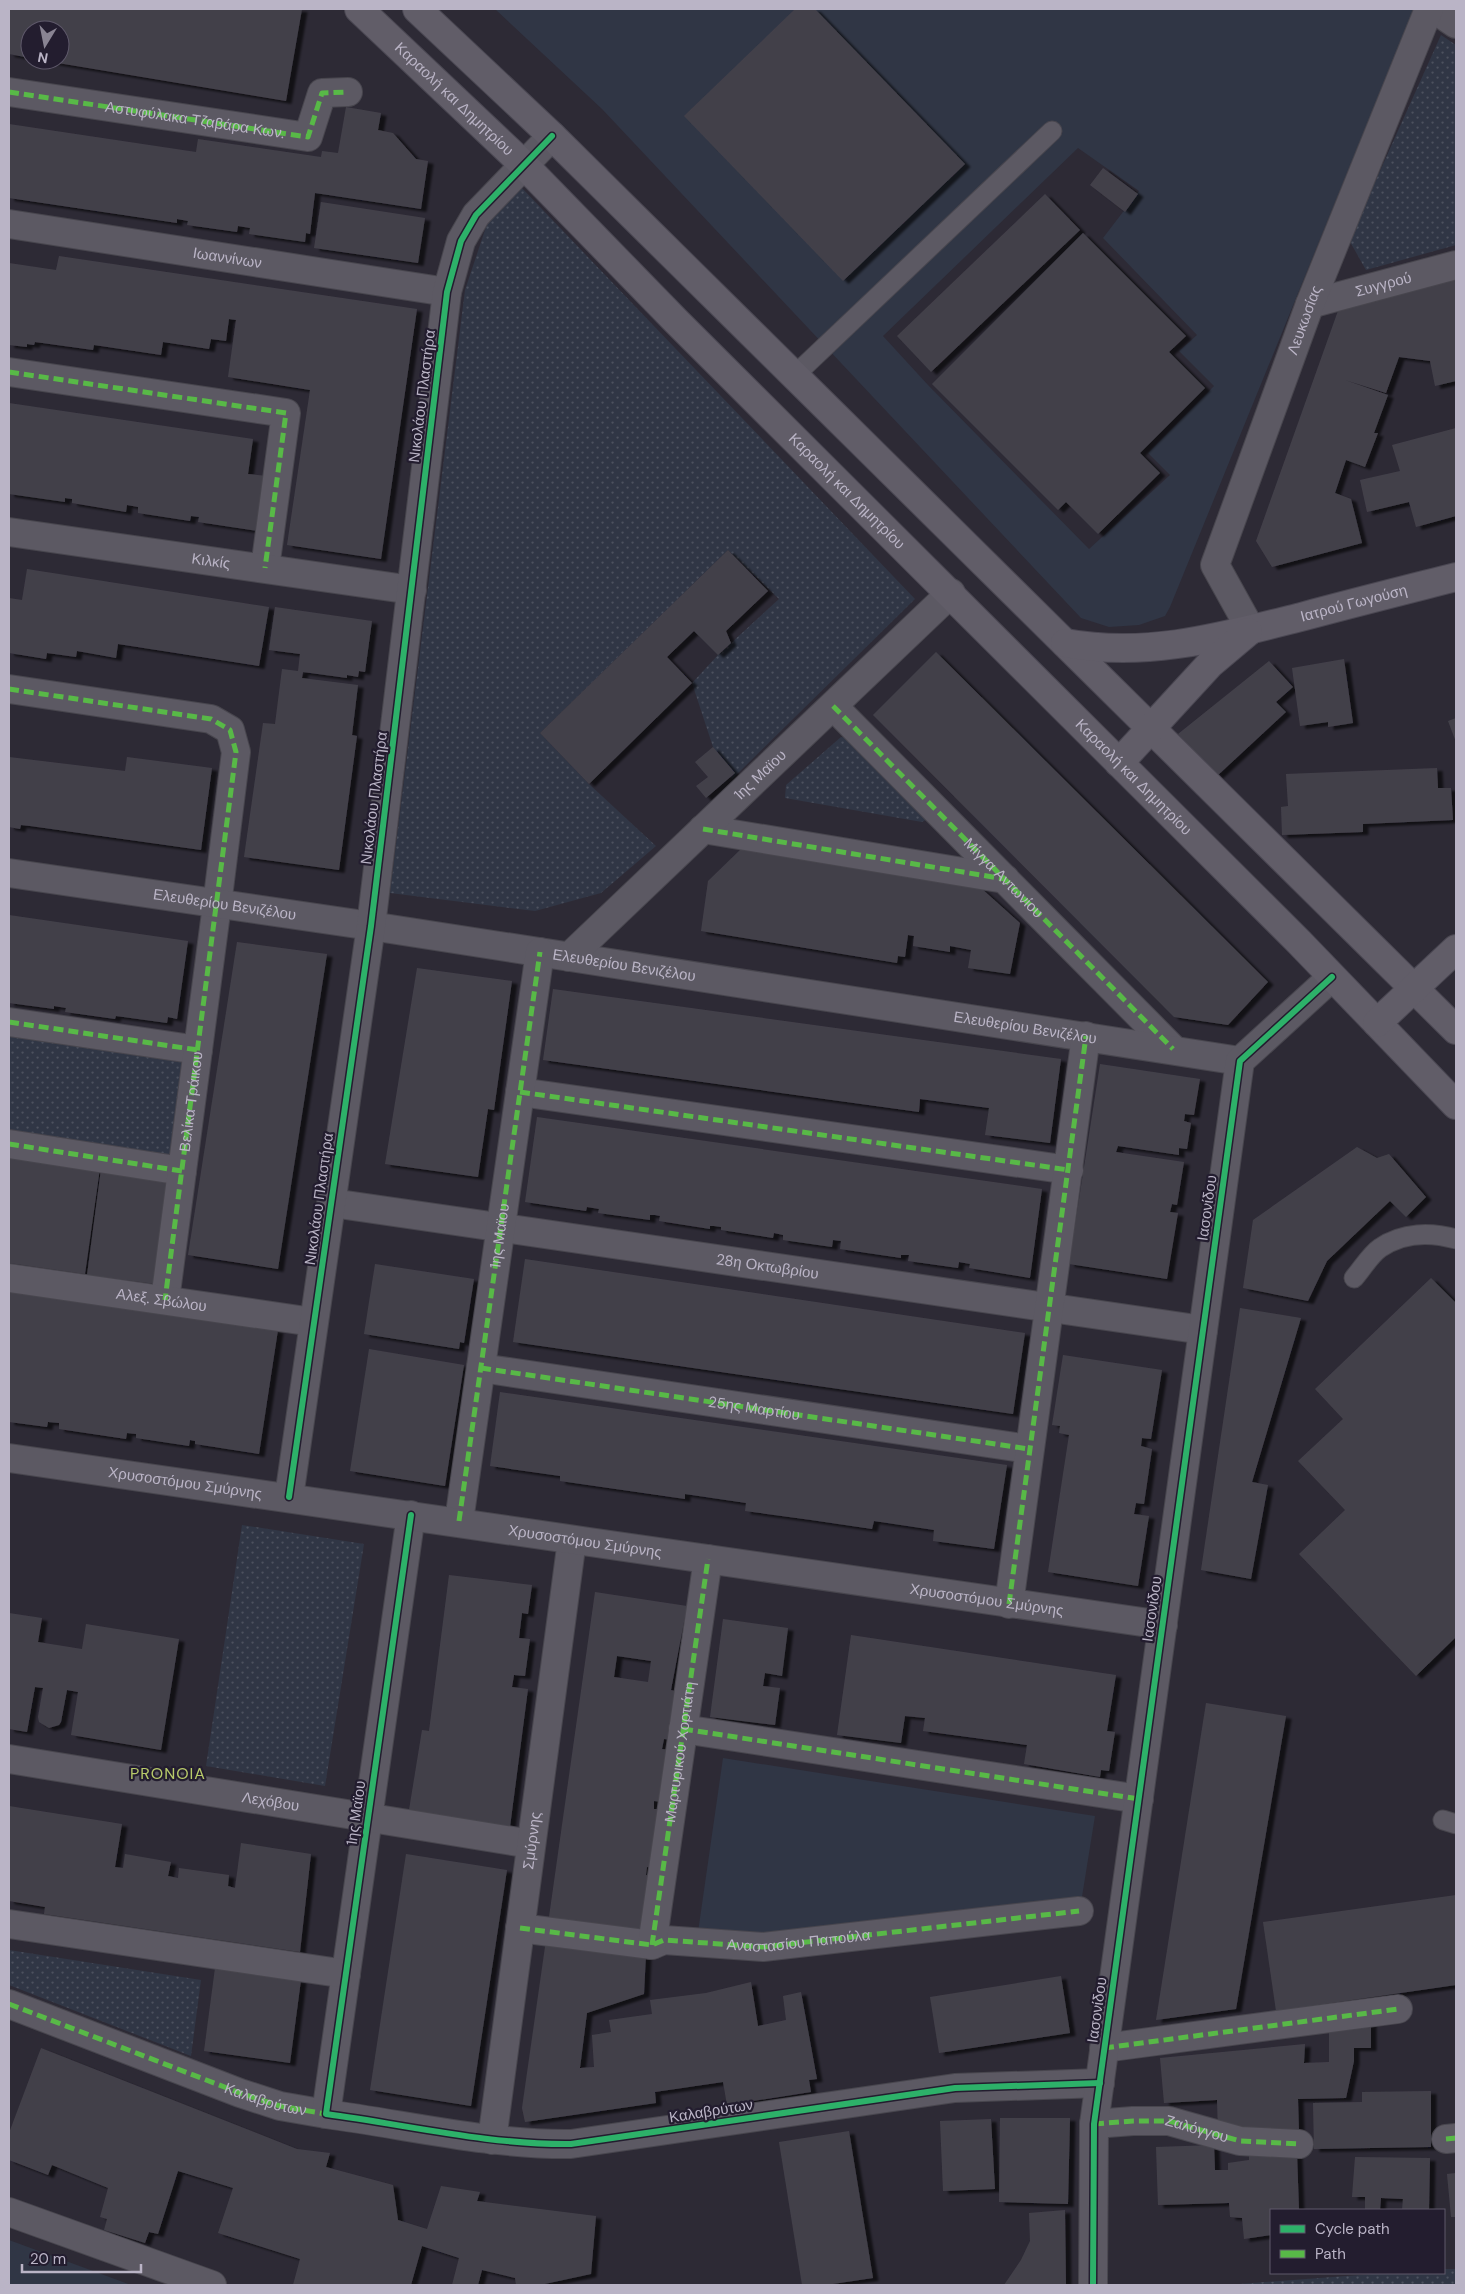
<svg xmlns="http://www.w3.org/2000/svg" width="1465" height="2294" viewBox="0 0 1465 2294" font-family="'DM Sans',sans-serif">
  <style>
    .grass { fill: #303645; fill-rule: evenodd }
    .park { fill: url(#park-dots) }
    .building { fill: #43404a; fill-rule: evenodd; filter: url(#shadow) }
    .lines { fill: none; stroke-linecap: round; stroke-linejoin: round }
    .service-casing { stroke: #48464e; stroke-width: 21 }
    .pedestrian-casing { stroke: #48464e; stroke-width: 30 }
    .minor-casing { stroke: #48464e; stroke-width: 30 }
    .tertiary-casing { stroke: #48464e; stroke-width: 30 }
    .secondary-casing { stroke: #4a4752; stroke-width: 30 }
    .service { stroke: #5c5963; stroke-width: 19 }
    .pedestrian { stroke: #5c5963; stroke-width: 28 }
    .minor { stroke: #5c5963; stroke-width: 28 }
    .tertiary { stroke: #5c5963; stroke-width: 28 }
    .secondary { stroke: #615d68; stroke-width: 28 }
    .quiet { stroke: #58b947; stroke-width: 5; stroke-dasharray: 10 5; stroke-linecap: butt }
    .cycleway-casing { stroke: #231d2f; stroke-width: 9 }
    .cycleway { stroke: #2db169; stroke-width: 6 }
    .labels { text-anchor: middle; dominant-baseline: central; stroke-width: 4.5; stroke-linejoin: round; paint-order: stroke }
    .street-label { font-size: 15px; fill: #bab4c6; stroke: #231d2f }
    .neighbourhood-label { font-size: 16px; letter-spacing: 1px; fill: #b8cb6a; stroke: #231d2f }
  </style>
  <defs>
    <pattern id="park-dots" width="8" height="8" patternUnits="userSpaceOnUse" patternTransform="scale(1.25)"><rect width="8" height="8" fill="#303645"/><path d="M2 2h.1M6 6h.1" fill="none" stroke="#4c515e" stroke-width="1.8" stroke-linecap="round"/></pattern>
    <filter id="shadow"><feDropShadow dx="5.5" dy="3" stdDeviation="1" flood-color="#0009"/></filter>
  </defs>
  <rect width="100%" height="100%" fill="#2d2a35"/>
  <g class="grass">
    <path d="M495,9H1414L1170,607L1165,616L1139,625L1109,627L1081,618L602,109ZM1078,148L1139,191L1103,238L1197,335L1179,351L1214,386L1148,453L1170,475L1089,549L928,385L883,336Z"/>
    <path d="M723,1758L1095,1816L1081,1903L782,1937L698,1932Z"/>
    <path d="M9,2240L131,2285H9Z"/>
  </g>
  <g class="park">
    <path d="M1441,35L1456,45V245L1366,270L1349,240Z"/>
    <path d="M520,186L915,599L732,779L713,747L692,683L718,655L779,599L728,550L540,733L589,784L656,846L601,893L535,911L390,893L465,290L488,221Z"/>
    <path d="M841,737L848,738L929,818L922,822L785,798L786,785Z"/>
    <path d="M9,1032L187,1058L172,1157L9,1133Z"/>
    <path d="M242,1525L364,1544L325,1786L206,1766Z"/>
    <path d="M9,1950L201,1980L191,2056L9,1985Z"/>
    <path d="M1444,2269H1456V2285H1226L1386,2273H1444Z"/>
  </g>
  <g class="building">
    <path d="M9,9H302L286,101L46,61L60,60V30H30V58L9,54Z"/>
    <path d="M795,9H815L965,164L843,281L684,116Z"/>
    <path d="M346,107L381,113L378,130L393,133L416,159L428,161L421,209L315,193L310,234L306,233L305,242L249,234L250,228L238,226L237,232L187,225L188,221L177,219V223L9,198V124L196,152L198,139L321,157L322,151L338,153Z"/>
    <path d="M1103,168L1138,194L1125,212L1090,185Z"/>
    <path d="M1045,194L1080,230L931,372L897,336Z"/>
    <path d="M321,202L425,218L418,263L314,248Z"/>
    <path d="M1083,233L1186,336L1169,352L1205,388L1140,453L1160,473L1098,534L1066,502L1058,510L932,384Z"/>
    <path d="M59,256L417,309L381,559L287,545L310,390L228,377L236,320L229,319L226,341L211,339L209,349L163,342L161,355L94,345L93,350L35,342L34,345L27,344V347L9,345V263L56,270Z"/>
    <path d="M1456,277V381L1435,386L1430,361L1399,357L1386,393L1345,380L1388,395L1374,433H1378L1365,467L1346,460L1335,493L1351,499L1362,543L1272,567L1256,541L1339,308Z"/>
    <path d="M9,403L253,439L248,474L267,476L258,531L198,522L199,517L191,516L190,521L138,513V507L127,505L126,512L72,503V499L65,498V502L9,494Z"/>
    <path d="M1456,428V516L1416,527L1409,502L1367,512L1360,480L1400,471L1392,445Z"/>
    <path d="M728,550L768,591L726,631L731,643L718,655L694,631L667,657L692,683L589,784L540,733Z"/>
    <path d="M27,569L269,607L259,666L118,644L116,658L77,651L76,657L47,653L46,659L9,653V598L22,600Z"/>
    <path d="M275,607L372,621L365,672L359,671L358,677L347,675V678L303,672L302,678L358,685L352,735L357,736L339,870L244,857L263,723L275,724L282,669L298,671L300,654L269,650Z"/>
    <path d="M936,652L1268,982L1228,1025L1174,1017L873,715Z"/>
    <path d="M1344,659L1353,723L1328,727V722L1300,726L1292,668Z"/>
    <path d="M1269,661L1293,687L1276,702L1286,712L1217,776L1178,734Z"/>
    <path d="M1456,718V742L1448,721Z"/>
    <path d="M713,747L735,773L706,798L696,786L708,777L695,762Z"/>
    <path d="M9,757L125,771L127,757L212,768L201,850L30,826L21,825L20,829L9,827Z"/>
    <path d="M1437,768L1438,788H1451L1453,820L1363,824V832L1282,835L1281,807L1288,806L1286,774Z"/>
    <path d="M741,849L981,888L1020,923L1010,974L968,968L971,950L950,946V952L913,946L914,936L908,935L905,957L898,956L897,963L701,931L708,881Z"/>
    <path d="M9,915L188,941L177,1019L168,1017L167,1023L116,1016L115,1019L65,1012L66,1008L54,1006V1009L9,1003Z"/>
    <path d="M237,942L327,954L278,1269L188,1255Z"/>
    <path d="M417,968L512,981L494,1110L488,1109L478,1177L385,1164Z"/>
    <path d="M553,989L1061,1059L1050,1143L985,1135L989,1108L920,1099L919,1112L543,1060Z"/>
    <path d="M1100,1064L1200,1079L1194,1115L1185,1114L1184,1121L1191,1123L1187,1149L1179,1148V1155L1118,1146L1116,1152L1184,1162L1177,1205L1172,1204L1170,1212L1178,1213L1167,1279L1069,1264Z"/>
    <path d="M537,1117L1042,1189L1030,1278L969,1268L970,1264L959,1262L958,1268L908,1261L909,1255H901V1258L840,1249L841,1241L833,1240L832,1247L783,1240V1235L774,1233L773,1238L721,1230V1227L714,1226H710V1229L659,1221L660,1216L655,1215H650V1220L598,1213L599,1209L587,1207L586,1211L525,1202Z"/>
    <path d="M1357,1147L1377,1158L1389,1154L1426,1197L1406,1217L1390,1201L1327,1261L1308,1301L1243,1288L1253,1220Z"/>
    <path d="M9,1155L100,1168L85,1274L9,1263Z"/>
    <path d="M101,1169L170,1178L156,1284L87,1275Z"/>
    <path d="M525,1259L1025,1333L1013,1414L513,1342Z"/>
    <path d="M375,1264L474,1279L464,1343L460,1342L459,1349L364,1334Z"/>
    <path d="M1431,1278L1456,1303V1637L1416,1676L1299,1554L1345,1510L1298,1461L1343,1419L1315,1389Z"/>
    <path d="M9,1290L278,1330L259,1454L195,1444V1441L190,1440L189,1446L136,1438V1434L127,1433L126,1439L59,1429V1423L48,1422L47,1427L9,1422Z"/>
    <path d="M1240,1308L1301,1318L1252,1482L1268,1485L1251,1579L1201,1570Z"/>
    <path d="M369,1349L464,1365L445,1486L350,1471Z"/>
    <path d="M1063,1355L1162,1370L1151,1439L1142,1438L1141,1446L1152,1449L1144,1504L1136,1503L1134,1514L1149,1516L1138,1586L1048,1572L1069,1435L1059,1433L1060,1426L1052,1425Z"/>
    <path d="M500,1392L1007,1465L994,1549L933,1541L934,1530L874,1521L872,1529L811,1520L745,1511L746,1503L685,1494V1499L560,1481V1476L490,1466Z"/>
    <path d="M449,1575L532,1585L528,1614L522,1613L519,1638L530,1639L525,1676L514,1675L512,1687L528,1689L510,1827L409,1810L422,1730L429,1731Z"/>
    <path d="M595,1592L687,1606L671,1690L679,1692L672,1740L664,1739L662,1749L670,1750L662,1802L654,1801V1809H661L654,1868L647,1867L646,1875L654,1876L644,1938L548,1924ZM617,1656L651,1661L648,1682L614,1677Z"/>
    <path d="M9,1613L42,1618L38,1642L82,1649L86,1624L179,1639L161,1750L71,1735L78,1692L67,1690L61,1722L59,1725L49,1728L39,1722L38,1717L43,1688L35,1687L27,1732L9,1729Z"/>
    <path d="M723,1619L788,1628L782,1676L765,1673L763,1686L780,1688L775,1725L710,1717Z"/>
    <path d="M851,1635L1116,1675L1107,1731L1115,1732L1109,1771L1101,1770L1100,1777L1024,1764L1027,1745L923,1731L925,1718L905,1716L901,1743L837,1735Z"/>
    <path d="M1206,1703L1286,1716L1236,2009L1156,2020Z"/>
    <path d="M9,1806L122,1824L115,1867L123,1868L125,1854L171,1862L168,1876L178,1878L179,1868L229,1875L228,1886L235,1888L241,1843L311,1854L300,1952L44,1914L45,1907L9,1901Z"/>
    <path d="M406,1854L507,1870L471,2106L370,2090Z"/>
    <path d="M1456,1895V1985L1276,2011L1263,1922Z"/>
    <path d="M546,1940L646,1954L644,1994L587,2013L580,2068L594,2067L592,2035L611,2032L609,2020L652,2014L650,2000L706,1993L751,1982L758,2026L786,2020L783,1996L801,1992L817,2079L809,2080L811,2092L727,2105L723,2082L655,2092L656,2103L525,2122L522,2108Z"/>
    <path d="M215,1968L301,1980L290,2063L204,2051Z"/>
    <path d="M1061,1976L1070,2033L939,2053L930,1997Z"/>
    <path d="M1329,2022H1371V2048H1354V2061L1346,2098L1298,2099L1299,2132L1218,2133L1217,2100L1164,2103L1160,2058L1305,2044L1304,2063L1329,2062Z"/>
    <path d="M41,2048L297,2149L330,2153L326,2167L393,2185L398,2220L427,2229L441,2186L480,2192L477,2201L596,2216L591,2274L540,2285H516L515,2278L482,2270L478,2285H452L459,2258L422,2246L411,2285H293L300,2259L218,2233L233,2188L178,2171L158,2234L149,2232L145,2243L104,2230L107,2219L100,2217L108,2188L52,2165L48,2175L9,2160V2133Z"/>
    <path d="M1431,2091V2147L1314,2149L1313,2103L1362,2102V2092Z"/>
    <path d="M1000,2118H1070L1068,2204L999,2202Z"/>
    <path d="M991,2119L995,2189L943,2191L940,2121Z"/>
    <path d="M849,2131L873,2278L826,2285H802L779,2142Z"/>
    <path d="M1214,2145L1215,2170H1228V2163L1249,2160V2153H1297L1299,2210H1271V2235L1244,2239L1242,2218L1230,2217L1229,2203L1158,2205L1156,2147Z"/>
    <path d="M1355,2157L1430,2158L1429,2210H1402L1403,2199L1381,2198L1380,2210L1365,2209V2197H1352Z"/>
    <path d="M1456,2173V2217H1451L1447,2174Z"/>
    <path d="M1065,2210L1066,2285H1004L1021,2260L1030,2241L1029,2213Z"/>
  </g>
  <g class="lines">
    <defs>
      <g id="service">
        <path d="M795,375L1052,131"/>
        <path d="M1354,1278C1362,1269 1370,1255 1380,1248C1403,1232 1431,1232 1456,1239"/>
        <path d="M1443,1820L1456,1824"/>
      </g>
      <g id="pedestrian">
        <path d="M9,372L286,413L265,568"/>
        <path d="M9,1022L198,1050"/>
        <path d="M9,1144L182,1171"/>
        <path id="s1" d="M165,1300L217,905"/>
        <path d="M683,1729L1139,1799"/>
        <path d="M520,1928L652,1945L664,1940L763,1947L1079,1911"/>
        <path d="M9,2004L240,2093L280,2106L326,2114"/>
      </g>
      <g id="minor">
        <path d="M1434,9L1456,24"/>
        <path d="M9,92L308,137L322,93L348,92"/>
        <path id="s2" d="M9,224L447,292"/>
        <path id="s3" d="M1310,304L1456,265"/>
        <path id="s4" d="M9,532L412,590"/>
        <path id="s5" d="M1251,630L1215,565L1310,304L1429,9"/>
        <path d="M9,689L211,719L230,730L236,752L217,905"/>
        <path id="s6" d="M833,706L1173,1049"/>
        <path d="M703,829L1005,879"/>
        <path id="s7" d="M9,873L371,926L1240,1061"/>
        <path id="s8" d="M569,957L951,593"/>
        <path d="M520,1092L1069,1170"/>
        <path id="s9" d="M332,1203L1203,1330"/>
        <path id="s10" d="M9,1278L313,1322"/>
        <path d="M481,1368L1029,1449"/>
        <path d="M289,1497L371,926L447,292L461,241L476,215L552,136"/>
        <path d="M411,1515L326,2114C408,2125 489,2145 571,2144L955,2088L1100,2083"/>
        <path id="s11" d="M459,1521L540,952"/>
        <path d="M1009,1604L1086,1036"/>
        <path id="s12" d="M9,1759L531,1844"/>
        <path d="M9,1924L346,1974"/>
        <path d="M652,1945L708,1559"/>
        <path d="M1104,2048L1398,2009"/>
        <path d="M1094,2124L1133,2121H1169L1240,2141L1299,2144"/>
        <path d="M1446,2139L1456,2138"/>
        <path id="s13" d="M492,2140L572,1540"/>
        <path d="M9,2212L212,2285"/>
      </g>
      <g id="tertiary">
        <path id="s14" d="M9,1458C394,1512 778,1571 1163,1625"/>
        <path d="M1093,2285L1094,2124L1240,1061L1332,977"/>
      </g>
      <g id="secondary">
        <path id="s15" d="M359,9L524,165L676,321L1299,942L1456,1105"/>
        <path d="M417,9L552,136L1456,1030"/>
        <path id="s16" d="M1065,643C1148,658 1221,637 1301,617C1353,603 1405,590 1456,577"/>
        <path d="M1119,763L1210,664L1248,632"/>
        <path d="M1377,1023L1456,949"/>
      </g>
    </defs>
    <use href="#service" class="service-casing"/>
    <use href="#pedestrian" class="pedestrian-casing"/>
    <use href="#minor" class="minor-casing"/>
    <use href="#tertiary" class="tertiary-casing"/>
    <use href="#secondary" class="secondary-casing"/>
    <use href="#service" class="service"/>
    <use href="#pedestrian" class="pedestrian"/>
    <use href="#minor" class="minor"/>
    <use href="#tertiary" class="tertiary"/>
    <use href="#secondary" class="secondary"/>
    <g class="quiet">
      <path id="s17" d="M9,92L308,137L322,93L348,92"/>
      <path d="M9,372L286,413L265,568"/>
      <path d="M9,689L211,719L230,730L236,752L165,1300"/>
      <path d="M833,706L1173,1049"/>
      <path d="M703,829L1005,879"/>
      <path d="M9,1022L198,1050"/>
      <path d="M520,1092L1069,1170"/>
      <path d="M9,1144L182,1171"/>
      <path id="s18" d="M481,1368L1029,1449"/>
      <path d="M459,1521L540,952"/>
      <path d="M1009,1604L1086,1036"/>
      <path d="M683,1729L1139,1799"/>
      <path id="s19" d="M520,1928L652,1945L664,1940L763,1947L1079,1911"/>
      <path id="s20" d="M652,1945L708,1559"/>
      <path id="s21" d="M9,2004L240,2093L280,2106L326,2114"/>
      <path d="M1104,2048L1398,2009"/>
      <path id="s22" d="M1094,2124L1133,2121H1169L1240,2141L1299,2144"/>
      <path d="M1446,2139L1456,2138"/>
    </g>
    <defs>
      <g id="cycleway">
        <path d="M289,1497L371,926L447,292L461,241L476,215L552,136"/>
        <path d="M411,1515L326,2114C408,2125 489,2145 571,2144L955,2088L1100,2083"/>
        <path d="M1093,2285L1094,2124L1240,1061L1332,977"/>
      </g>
    </defs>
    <use href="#cycleway" class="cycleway-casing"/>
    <use href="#cycleway" class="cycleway"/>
  </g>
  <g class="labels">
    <g class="street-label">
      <text stroke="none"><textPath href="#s15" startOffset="131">Καραολή και Δημητρίου</textPath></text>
      <text stroke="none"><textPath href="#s17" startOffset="188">Αστυφύλακα Τζαβάρα Κων.</textPath></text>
      <text stroke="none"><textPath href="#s2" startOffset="221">Ιωαννίνων</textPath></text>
      <text stroke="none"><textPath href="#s3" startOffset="76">Συγγρού</textPath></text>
      <text stroke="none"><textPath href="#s5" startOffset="335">Λευκωσίας</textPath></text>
      <text transform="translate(422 396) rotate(-83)">Νικολάου Πλαστήρα</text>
      <text stroke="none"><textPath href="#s15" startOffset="686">Καραολή και Δημητρίου</textPath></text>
      <text stroke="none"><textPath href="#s4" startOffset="204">Κιλκίς</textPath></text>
      <text stroke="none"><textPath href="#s16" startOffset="294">Ιατρού Γωγούση</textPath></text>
      <text stroke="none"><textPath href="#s8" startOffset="264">1ης Μαϊου</textPath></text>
      <text stroke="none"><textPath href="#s15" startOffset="1091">Καραολή και Δημητρίου</textPath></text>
      <text transform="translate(374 798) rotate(-83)">Νικολάου Πλαστήρα</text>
      <text stroke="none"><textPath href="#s6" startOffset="242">Μίγγα Αντωνίου</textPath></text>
      <text stroke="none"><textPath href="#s7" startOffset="218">Ελευθερίου Βενιζέλου</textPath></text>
      <text stroke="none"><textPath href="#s7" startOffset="622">Ελευθερίου Βενιζέλου</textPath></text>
      <text stroke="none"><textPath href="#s7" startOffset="1028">Ελευθερίου Βενιζέλου</textPath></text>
      <text stroke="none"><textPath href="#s1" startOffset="200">Βελίκα Τράικου</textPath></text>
      <text transform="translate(319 1199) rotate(-82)">Νικολάου Πλαστήρα</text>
      <text transform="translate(1207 1208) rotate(-82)">Ιασονίδου</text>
      <text stroke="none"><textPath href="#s11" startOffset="288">1ης Μαϊου</textPath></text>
      <text stroke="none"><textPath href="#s9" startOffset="440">28η Οκτωβρίου</textPath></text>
      <text stroke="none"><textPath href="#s10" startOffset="154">Αλεξ. Σβώλου</textPath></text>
      <text stroke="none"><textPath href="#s18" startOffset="276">25ης Μαρτίου</textPath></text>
      <text stroke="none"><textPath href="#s14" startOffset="178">Χρυσοστόμου Σμύρνης</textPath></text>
      <text stroke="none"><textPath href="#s14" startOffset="582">Χρυσοστόμου Σμύρνης</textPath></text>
      <text stroke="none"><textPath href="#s14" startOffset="988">Χρυσοστόμου Σμύρνης</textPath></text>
      <text transform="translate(1152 1609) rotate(-82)">Ιασονίδου</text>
      <text stroke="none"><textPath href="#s20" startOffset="195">Μαρτυρικού Χορτιάτη</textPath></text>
      <text stroke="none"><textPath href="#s12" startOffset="265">Λεχόβου</textPath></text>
      <text transform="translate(356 1813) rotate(-82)">1ης Μαϊου</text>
      <text stroke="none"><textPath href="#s13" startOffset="302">Σμύρνης</textPath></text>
      <text stroke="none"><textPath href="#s19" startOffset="281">Αναστασίου Παπούλα</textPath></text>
      <text transform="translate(1097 2010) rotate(-82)">Ιασονίδου</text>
      <text stroke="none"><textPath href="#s21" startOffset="274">Καλαβρύτων</textPath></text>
      <text transform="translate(711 2111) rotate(-9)">Καλαβρύτων</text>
      <text stroke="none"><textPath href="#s22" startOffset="104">Ζαλόγγου</textPath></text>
    </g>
    <g class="neighbourhood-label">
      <text x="168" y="1773">PRONOIA</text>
    </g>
  </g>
  <rect width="1465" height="2294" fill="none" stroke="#bab4c6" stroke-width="20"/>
  <rect x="1270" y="2209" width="175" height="65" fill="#231d2f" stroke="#5f596b"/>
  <rect x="1280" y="2225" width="25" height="8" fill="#2db169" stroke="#5f596b"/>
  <text x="1315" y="2234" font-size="15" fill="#bab4c6">Cycle path</text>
  <rect x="1280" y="2250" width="25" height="8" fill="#58b947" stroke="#5f596b"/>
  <text x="1315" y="2259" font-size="15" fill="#bab4c6">Path</text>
  <g transform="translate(45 45) rotate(190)"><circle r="24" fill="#231d2f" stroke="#5f596b"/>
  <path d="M0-4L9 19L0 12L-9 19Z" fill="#898493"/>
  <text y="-8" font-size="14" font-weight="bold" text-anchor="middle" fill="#bab4c6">N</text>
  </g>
  <path d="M22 2264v8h119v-8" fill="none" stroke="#bab4c6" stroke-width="2.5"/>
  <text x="30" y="2264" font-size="15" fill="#bab4c6" stroke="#231d2f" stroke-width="4" paint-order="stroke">20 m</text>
</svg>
